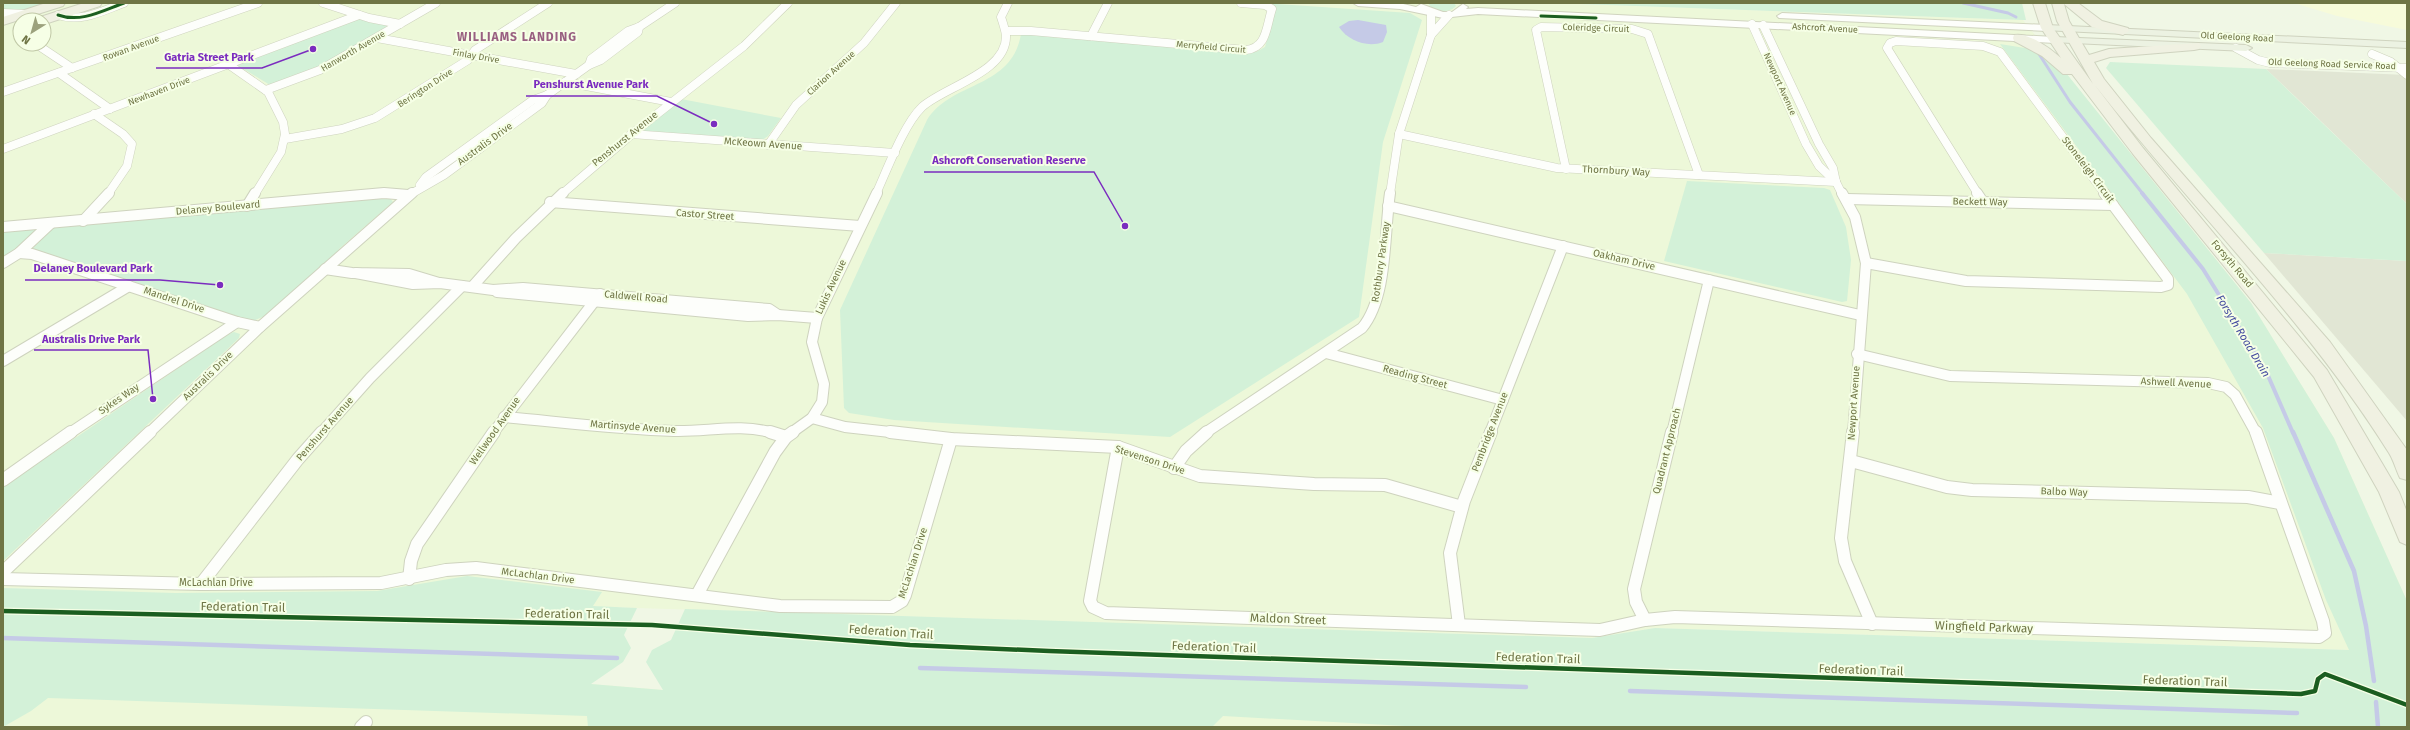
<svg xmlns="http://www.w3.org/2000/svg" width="2410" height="730" viewBox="0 0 2410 730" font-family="'Fira Sans',sans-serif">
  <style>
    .residential { fill: #edf8d9; fill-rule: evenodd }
    .commercial { fill: #f7fbda }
    .industrial { fill: #e1e6d4 }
    .green { fill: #d3f1d8 }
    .water { fill: #c5cae7 }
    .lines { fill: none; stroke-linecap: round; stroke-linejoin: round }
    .stream-far2 { stroke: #c5cae7; stroke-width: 3 }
    .stream-far1 { stroke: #c5cae7; stroke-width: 4 }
    .stream { stroke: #c5cae7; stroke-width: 4.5 }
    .street-far2-casing { stroke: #ced3be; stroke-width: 9 }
    .street-far1-casing { stroke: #ced3be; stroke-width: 12 }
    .street-casing { stroke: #ced3be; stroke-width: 14 }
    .secondary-casing { stroke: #d0d4bf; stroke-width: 2 }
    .primary-casing { stroke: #cfd3bf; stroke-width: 2 }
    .highway-casing { stroke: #cfd3bf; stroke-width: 2 }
    .street-far2 { stroke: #fdfefb; stroke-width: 8 }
    .street-far1 { stroke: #fdfefb; stroke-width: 10 }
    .street { stroke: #fdfefb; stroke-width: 12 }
    .secondary { fill: #fdfefb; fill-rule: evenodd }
    .primary { fill: #ecf2e2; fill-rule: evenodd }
    .highway { fill: #f0f1e2; fill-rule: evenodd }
    .cycleway-far1-casing { stroke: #f6ffe6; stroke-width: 5 }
    .cycleway-casing { stroke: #f6ffe6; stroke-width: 7 }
    .cycleway-far1 { stroke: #1b5e20; stroke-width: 3 }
    .cycleway { stroke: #1b5e20; stroke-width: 4.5 }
    .labels { text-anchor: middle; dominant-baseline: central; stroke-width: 4; stroke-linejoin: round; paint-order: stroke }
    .far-street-label { font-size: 9px; fill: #6f7545; stroke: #f6ffe6 }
    .street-label { font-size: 10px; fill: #6f7545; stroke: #f6ffe6 }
    .water-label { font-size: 11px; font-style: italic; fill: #454ca0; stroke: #f6ffe6 }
    .far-district-label { font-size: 12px; font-weight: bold; letter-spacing: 1px; fill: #996081; stroke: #f6ffe6 }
    .near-street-label { font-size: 12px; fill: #6f7545; stroke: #f6ffe6 }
    .leader { fill: none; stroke: #7b2cbf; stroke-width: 1.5 }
    .callout-dot { fill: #7b2cbf; stroke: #f6ffe6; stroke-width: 1.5 }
    .callout-label { font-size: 11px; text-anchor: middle; font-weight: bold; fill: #7b2cbf; stroke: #f6ffe6; stroke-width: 4; stroke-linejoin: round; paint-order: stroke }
  </style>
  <rect width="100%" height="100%" fill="#f0f7e5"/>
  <g class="residential">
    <path d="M3,3H1553L2023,20L2251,303L2334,438L2407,601V659L2349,650L1655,628L1592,638L3,588ZM20,20H44V44H20Z"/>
    <path d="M3,664L590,684L664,690L1765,727H3Z"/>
  </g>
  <path class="commercial" d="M2294,3H2407V30L2337,16Z"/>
  <g class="industrial">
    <path d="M2266,69L2407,75V204L2302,103Z"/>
    <path d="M2264,253L2407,261V421Z"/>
  </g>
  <g class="green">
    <path d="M3,3H55L26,13L3,11Z"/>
    <path d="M1263,3L1410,13L1422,20L1383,142L1359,317L1170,437L894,420L849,413L844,408L840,310L927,120C951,81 1012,89 1021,34L1256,52L1265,47L1276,8L1272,4Z"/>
    <path d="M1428,3H1454L1456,6C1450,13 1440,11 1432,9Z"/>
    <path d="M1553,3H2022L2026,20H2023Z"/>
    <path d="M358,19L390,26L328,64L270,85L237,65Z"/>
    <path d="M2000,44L2031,49L2058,63L2251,303L2334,438L2407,601V727H1423L1223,716L1212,727H588L587,716L48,698L31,711L3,727V588L175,593L377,591L467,576L602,592L593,606L637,608L624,635L631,648L623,662L591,684L663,690L646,662L652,650L671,640L685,609L1592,638L1655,628L2349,650L2326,600L2263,428L2187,294Z"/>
    <path d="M2110,62L2266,69L2407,204V261L2264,253L2106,68Z"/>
    <path d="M681,99L781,118L768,136L761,141L644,131L645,128Z"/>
    <path d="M1687,181L1824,188L1830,190L1846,227L1851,260L1847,301L1842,302L1664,261Z"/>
    <path d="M370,197L390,198L393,202L339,249L337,254L265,316L253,321L246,320L35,250L33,248L52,229L59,226Z"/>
    <path d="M35,228V232L3,259V231Z"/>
    <path d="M234,332L240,334L239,338L3,561V487L227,335Z"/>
  </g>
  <path class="water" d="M1358,20L1386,25L1387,32L1383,42C1368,48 1348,41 1339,27L1349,21Z"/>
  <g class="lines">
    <g class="stream-far2">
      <path d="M1963,3L2008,13L2016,17"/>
      <path d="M2039,54L2070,102L2143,194"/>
    </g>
    <path class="stream-far1" d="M2142,193L2203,269L2266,371L2293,433"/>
    <g class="stream">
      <path d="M2293,432L2354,571L2366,626L2374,681"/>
      <path d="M3,638L617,658"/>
      <path d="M920,668L1526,687"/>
      <path d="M1630,691L2297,713"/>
      <path d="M2376,702L2378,727"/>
    </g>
    <defs>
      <g id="street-far2">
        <path d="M323,3L369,18L400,24"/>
        <path d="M3,13L26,14"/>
        <path d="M1431,13V35"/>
        <path d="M58,15C81,23 102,11 124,3"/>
        <path d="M1752,24L1806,144L1819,166L1836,182L1842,194"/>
        <path d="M1763,25L1819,144L1833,168L1836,182"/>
        <path d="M17,29L20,32"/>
        <path d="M1006,31H1031L1246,50C1267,48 1266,27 1272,9L1265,5L1241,3"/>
        <path d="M1091,36L1108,3"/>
        <path d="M377,38L576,74"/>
        <path d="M36,44L72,68"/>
        <path d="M2236,48L2258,60L2270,63L2407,68"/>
        <path d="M2372,54L2391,62L2407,75"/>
        <path d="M228,64L268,92L283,122L285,134L281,152L255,194"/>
        <path d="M589,65L591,59L628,31L639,27L675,3"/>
        <path d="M59,73L110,109"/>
        <path d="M565,82L671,102"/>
        <path d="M266,90L320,70L436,3"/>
        <path d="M3,92L258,3"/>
        <path d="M94,114L123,134L132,144L127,166L108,194"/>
        <path d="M631,134L895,153"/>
        <path d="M1399,134L1557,168L1836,182"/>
        <path d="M285,139L342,129L375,118L468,60L475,50L548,3"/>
        <path d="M768,145L796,105L864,43L896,3"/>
        <path d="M3,149L359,15"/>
        <path d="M1566,169L1536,30L1541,27L1632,29L1648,34L1699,175"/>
        <path d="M420,185L426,177L533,100L547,95L589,65L601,60L638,32L639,27"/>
        <path d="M378,194H390"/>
        <path d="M411,194L444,175L542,103L547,95"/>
        <path d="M562,194L638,129L744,46L788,3"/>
        <path d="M876,194C887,170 904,124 922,107C944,87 1008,72 1006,35C1005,29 1003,23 1001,17L1008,3"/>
        <path d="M1390,194L1399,134L1431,35L1449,15"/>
        <path d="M1978,194L1887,48L1890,43L1896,41L1983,46L2000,52L2105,194"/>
      </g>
      <g id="street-far1">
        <path d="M1842,193L1855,217L1866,263L1853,433"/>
        <path d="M1977,193L1983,202"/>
        <path d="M1847,199L2113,205"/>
        <path d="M550,202L860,226"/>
        <path d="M247,206L255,193"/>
        <path d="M1388,206L1860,315"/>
        <path d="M83,221L109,193"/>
        <path d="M3,227L384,193L408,195"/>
        <path d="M19,253L32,254L237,322L260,327"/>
        <path d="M3,263L19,253L51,223"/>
        <path d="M1866,263L1966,281L2161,287L2168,285V279L2104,193"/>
        <path d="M325,269L352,273L409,274L439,283"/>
        <path d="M356,273L413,284L440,283L493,290L523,288L769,309L778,315"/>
        <path d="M472,287L516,238L563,193"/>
        <path d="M497,292L748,316L778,315L817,318"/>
        <path d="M1326,353L1503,400"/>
        <path d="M1857,354L1950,376L2208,383L2226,387L2235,395L2256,433"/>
        <path d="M3,361L129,286"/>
        <path d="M504,417C560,422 617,429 674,431C708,432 740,423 773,433"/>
        <path d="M812,418L845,427L899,433"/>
        <path d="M70,433L237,322"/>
        <path d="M149,433L260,327L412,193"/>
        <path d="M321,433L370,378L462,286"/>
        <path d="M493,433L600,294"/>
        <path d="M791,433L812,418L822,402L824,384L812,342L817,318L877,193"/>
        <path d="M1205,433L1362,328C1388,297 1384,233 1390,193"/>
        <path d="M1490,433L1563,246"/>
        <path d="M1672,433L1709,280"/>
      </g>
      <g id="street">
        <path d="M770,432L786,437"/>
        <path d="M890,432L951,439L1118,447L1200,476L1314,484L1385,485L1462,507"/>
        <path d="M1853,432L1841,538L1845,561L1872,624"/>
        <path d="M1118,447L1090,601L1093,607L1106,613L1600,630L1645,620L1675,617L2319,637L2325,633L2323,621L2256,432"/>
        <path d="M1851,461L1947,487L1972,490L2248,497L2280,503"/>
        <path d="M1174,468L1186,451L1207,432"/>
        <path d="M3,480L71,432"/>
        <path d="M3,572L150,432"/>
        <path d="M3,579L201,584L381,583L446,570L476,568L780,606L892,607L902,601L905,595L951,439"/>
        <path d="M409,579L411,561L417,544L494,432"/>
        <path d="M201,584L298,459L322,432"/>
        <path d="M697,595L775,452L786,437L793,432"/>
        <path d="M1645,620L1636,602L1634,589L1672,432"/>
        <path d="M1459,625L1450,553L1464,501L1491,432"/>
        <path d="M361,727L366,722"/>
      </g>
      <g id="secondary">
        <path d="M1353,3H1399L1416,7L1421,4L1443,12H1452L1463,4L1468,7L1466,9L1478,8L2055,37L2060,40L2055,43L1478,14L1443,18L1400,9L1358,6Z"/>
        <path d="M1782,13L2047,25L2052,28L2047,31L1779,18L1777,16Z"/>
      </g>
      <g id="primary">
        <path d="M2047,25L2407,42V48L2043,30V26Z"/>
        <path d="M2055,37L2246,45L2252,48L2246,51L2051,42L2049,40Z"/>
      </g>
      <g id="highway">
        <path d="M46,3H65L63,6L3,25V17Z"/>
        <path d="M84,3H102L100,6L48,23L44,24V20H38L40,17Z"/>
        <path d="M2033,3H2045L2053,28L2093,84L2057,21L2052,3H2078L2102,21L2128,28L2129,31L2123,35L2092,27L2064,4L2069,21L2089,55L2109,49L2199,43L2201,46L2199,49L2194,50L2110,57L2094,62L2104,79L2151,138L2330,342L2407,450V480L2400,478C2396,470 2394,461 2389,453C2305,319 2191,208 2094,84L2143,148L2327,370L2399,492L2407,512V545L2400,542L2379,492L2314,377L2133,154L2072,74H2063L2042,56L2014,41L2013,38L2014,35C2029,32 2051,49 2061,58L2041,28Z"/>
      </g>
    </defs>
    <use href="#street-far2" class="street-far2-casing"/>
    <use href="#street-far1" class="street-far1-casing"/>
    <use href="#street" class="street-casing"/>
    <use href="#secondary" class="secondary-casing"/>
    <use href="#primary" class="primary-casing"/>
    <use href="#highway" class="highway-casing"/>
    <use href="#street-far2" class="street-far2"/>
    <use href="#street-far1" class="street-far1"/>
    <use href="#street" class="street"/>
    <use href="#secondary" class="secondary"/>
    <use href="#primary" class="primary"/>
    <use href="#highway" class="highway"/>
    <defs>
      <g id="cycleway-far1">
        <path d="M58,15C81,23 102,11 124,3"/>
        <path d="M1541,16L1596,18"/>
      </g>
      <path id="cycleway" d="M3,611L652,625L910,645L1049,651L2301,694L2315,691L2318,679L2325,674L2407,705"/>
    </defs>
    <use href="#cycleway-far1" class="cycleway-far1-casing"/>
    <use href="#cycleway" class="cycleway-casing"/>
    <use href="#cycleway-far1" class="cycleway-far1"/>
    <use href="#cycleway" class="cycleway"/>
  </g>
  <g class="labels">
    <g class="far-street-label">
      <text transform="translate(1596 28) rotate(2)">Coleridge Circuit</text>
      <text transform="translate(1825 28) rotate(3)">Ashcroft Avenue</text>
      <text transform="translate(2237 37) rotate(3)">Old Geelong Road</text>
      <text transform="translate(1211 47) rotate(5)">Merryfield Circuit</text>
      <text transform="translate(131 48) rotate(-20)">Rowan Avenue</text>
      <text transform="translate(353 51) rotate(-30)">Hanworth Avenue</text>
      <text transform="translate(476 56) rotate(10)">Finlay Drive</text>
      <text transform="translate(2332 64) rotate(2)">Old Geelong Road Service Road</text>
      <text transform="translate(831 73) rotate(-42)">Clarion Avenue</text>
      <text transform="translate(1780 84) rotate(66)">Newport Avenue</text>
      <text transform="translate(425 88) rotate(-33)">Berington Drive</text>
      <text transform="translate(159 91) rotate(-21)">Newhaven Drive</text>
    </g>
    <g class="street-label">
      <text transform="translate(625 139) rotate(-39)">Penshurst Avenue</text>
      <text transform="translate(485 144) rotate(-36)">Australis Drive</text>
      <text transform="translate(763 144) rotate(4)">McKeown Avenue</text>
      <text transform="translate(2088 170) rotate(53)">Stoneleigh Circuit</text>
      <text transform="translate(1616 171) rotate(3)">Thornbury Way</text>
      <text transform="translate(1980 202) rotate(1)">Beckett Way</text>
      <text transform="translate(218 208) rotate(-5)">Delaney Boulevard</text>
      <text transform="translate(705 215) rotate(4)">Castor Street</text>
      <text transform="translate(1624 260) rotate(13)">Oakham Drive</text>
      <text transform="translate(1381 262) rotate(-82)">Rothbury Parkway</text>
      <text transform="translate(2232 264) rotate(50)">Forsyth Road</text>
      <text transform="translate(831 287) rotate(-65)">Lukis Avenue</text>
      <text transform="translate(636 297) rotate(5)">Caldwell Road</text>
      <text transform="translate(174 300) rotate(18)">Mandrel Drive</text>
      <text transform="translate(208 376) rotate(-44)">Australis Drive</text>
      <text transform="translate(1415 377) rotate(15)">Reading Street</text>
      <text transform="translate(2176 383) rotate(3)">Ashwell Avenue</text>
      <text transform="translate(119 399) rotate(-34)">Sykes Way</text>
      <text transform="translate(1854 403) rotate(-86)">Newport Avenue</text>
      <text transform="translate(633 427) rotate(4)">Martinsyde Avenue</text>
      <text transform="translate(325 429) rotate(-49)">Penshurst Avenue</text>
      <text transform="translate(495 431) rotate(-55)">Wellwood Avenue</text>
      <text transform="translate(1490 432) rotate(-69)">Pembridge Avenue</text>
      <text transform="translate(1667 451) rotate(-76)">Quadrant Approach</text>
      <text transform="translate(1150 460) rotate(18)">Stevenson Drive</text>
      <text transform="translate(2064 492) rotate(2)">Balbo Way</text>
      <text transform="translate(913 563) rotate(-72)">McLachlan Drive</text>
      <text transform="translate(538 576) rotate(7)">McLachlan Drive</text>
      <text x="216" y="583">McLachlan Drive</text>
    </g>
    <g class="water-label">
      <text transform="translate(2243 336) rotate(59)">Forsyth Road Drain</text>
    </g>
    <g class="far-district-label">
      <text x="517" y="37">WILLIAMS LANDING</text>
    </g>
    <g class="near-street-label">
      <text transform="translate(243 607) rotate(1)">Federation Trail</text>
      <text transform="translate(567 614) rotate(1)">Federation Trail</text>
      <text transform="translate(1288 619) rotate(2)">Maldon Street</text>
      <text transform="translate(1984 627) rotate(2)">Wingfield Parkway</text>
      <text transform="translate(891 632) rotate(4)">Federation Trail</text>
      <text transform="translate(1214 647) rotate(2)">Federation Trail</text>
      <text transform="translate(1538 658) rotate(2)">Federation Trail</text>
      <text transform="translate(1861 670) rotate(2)">Federation Trail</text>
      <text transform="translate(2185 681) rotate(2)">Federation Trail</text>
    </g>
  </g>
  <path class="leader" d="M313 49L262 68H156M714 124L657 96H526M1125 226L1094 172H924M220 285L160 280H25M153 399L148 350H34"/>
  <g class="callout-dot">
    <circle cx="313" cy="49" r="4"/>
    <circle cx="714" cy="124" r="4"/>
    <circle cx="1125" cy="226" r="4"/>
    <circle cx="220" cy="285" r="4"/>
    <circle cx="153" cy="399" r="4"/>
  </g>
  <g class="callout-label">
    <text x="209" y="61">Gatria Street Park</text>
    <text x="591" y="88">Penshurst Avenue Park</text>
    <text x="1009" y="164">Ashcroft Conservation Reserve</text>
    <text x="93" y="272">Delaney Boulevard Park</text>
    <text x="91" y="343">Australis Drive Park</text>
  </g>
  <rect width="2410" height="730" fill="none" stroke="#6f7545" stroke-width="8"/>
  <g transform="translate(32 32) rotate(217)"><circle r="19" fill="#f6ffe6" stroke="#c0c8a6"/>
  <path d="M0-3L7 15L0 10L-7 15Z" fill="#9ca27d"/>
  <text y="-6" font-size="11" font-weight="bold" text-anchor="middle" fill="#6f7545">N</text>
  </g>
</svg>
